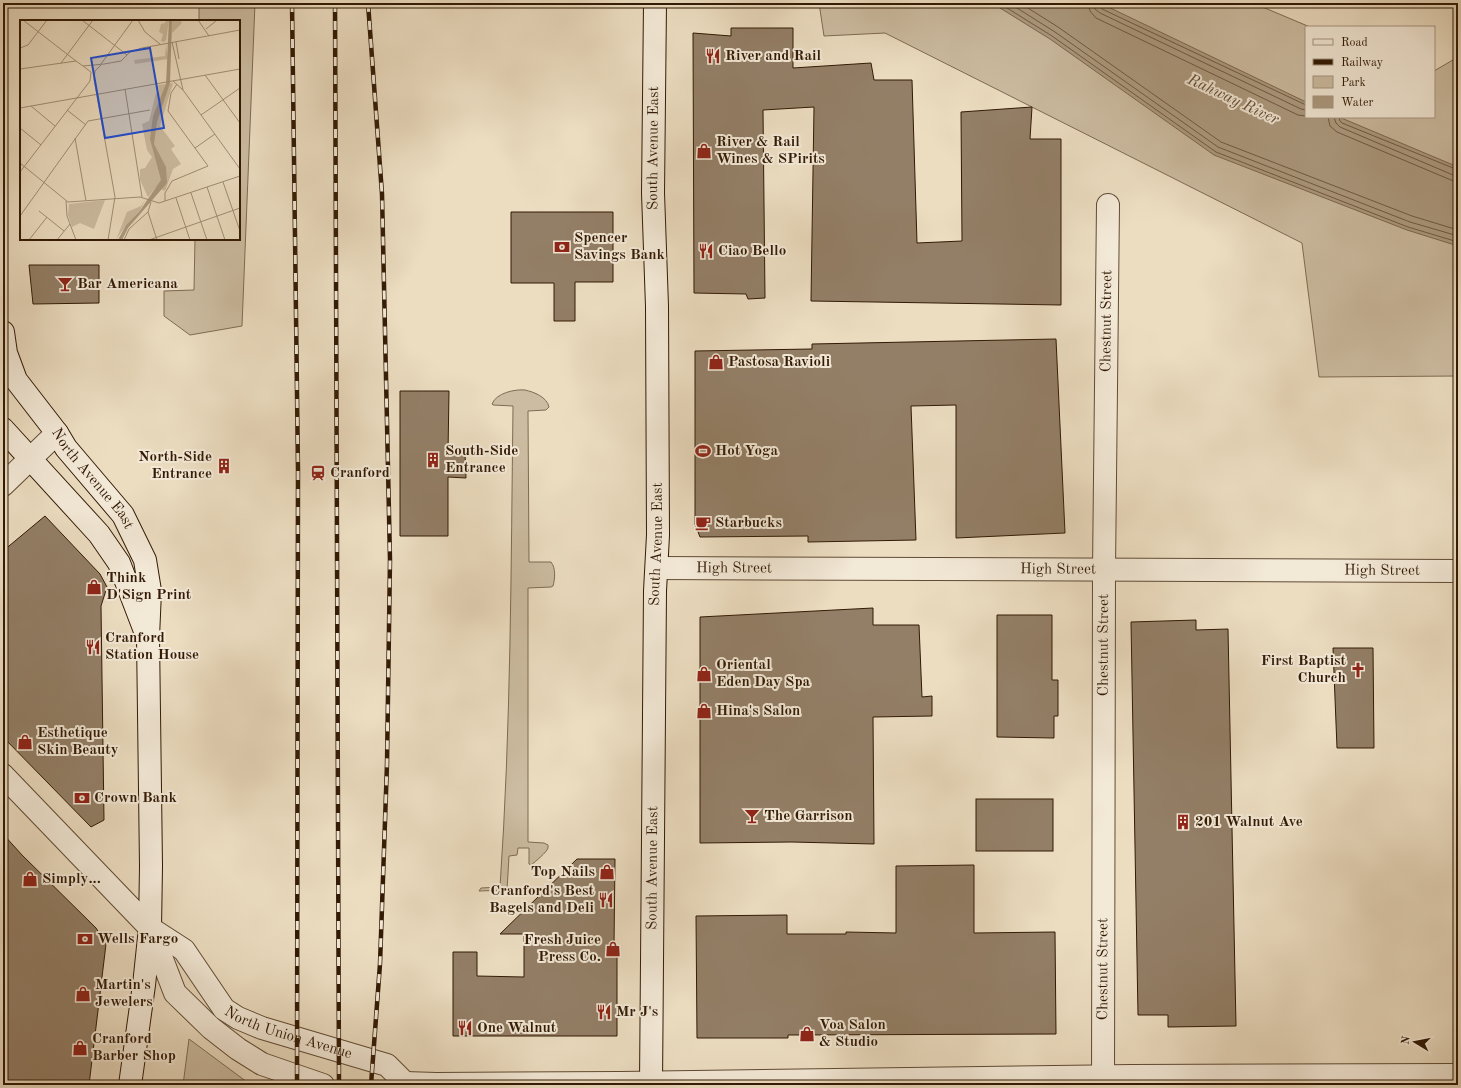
<svg xmlns="http://www.w3.org/2000/svg" width="1461" height="1088" viewBox="0 0 1461 1088" font-family="'Old Standard TT',serif">
  <style>
    .green { fill: #ccbca1; stroke: #7f6b53 }
    .water { fill: #ad9b81; stroke: #7c674f }
    .lines { fill: none; stroke-linecap: round; stroke-linejoin: round }
    .shore { stroke: #705a43; stroke-width: 1 }
    .building { fill: #937f67; stroke: #321a05 }
    .minor-casing { stroke: #604b34; stroke-width: 24 }
    .tertiary-casing { stroke: #604b34; stroke-width: 24 }
    .secondary-casing { stroke: #321a05; stroke-width: 24 }
    .minor { stroke: #f3e9d7; stroke-width: 22 }
    .tertiary { stroke: #f3e9d7; stroke-width: 22 }
    .secondary { stroke: #f3e9d7; stroke-width: 22 }
    .rail-casing { stroke: #321a05; stroke-width: 4.5 }
    .rail { stroke: #f3e9d7; stroke-width: 3; stroke-dasharray: 9; stroke-linecap: butt }
    .labels { text-anchor: middle; dominant-baseline: central; stroke-width: 4; stroke-linejoin: round; paint-order: stroke }
    .poi-label { font-size: 15px; font-weight: bold; fill: #321a05; stroke: #f3e9d7; text-anchor: start }
    .street-label { font-size: 15px; fill: #321a05; stroke: #f3e9d7 }
    .water-label { font-size: 16px; font-style: italic; fill: #634e37; stroke: #f3e9d7 }
    .inset-road { fill: none; stroke: #a28f76; stroke-width: 1 }
    .view { fill: #1d4ed8; fill-opacity: 0.15; stroke: #1d4ed8; stroke-width: 2 }
    .inset-edge { fill: none; stroke: #321a05; stroke-width: 2 }
  </style>
  <rect width="100%" height="100%" fill="#ecddc1"/>
  <filter id="stains"><feTurbulence type="fractalNoise" baseFrequency=".005" numOctaves="4"/><feColorMatrix values="0 0 0 0 .2 0 0 0 0 .09 0 0 0 0 .02 0 0 0 .5 -.17"/></filter>
  <radialGradient id="worn" r=".72"><stop offset=".6" stop-color="#630" stop-opacity="0"/><stop offset="1" stop-color="#630" stop-opacity=".3"/></radialGradient>
  <g class="green">
    <path d="M199,3H255L242,326L190,335L164,316V291L194,290L195,239H239V21H199Z"/>
    <path d="M819,3H1253L1310,27H1306V117H1434V71L1458,57V376L1319,377L1302,243L885,33L824,36Z"/>
    <path d="M525,390C534,392 547,397 549,407L546,410L528,411L529,562H551C556,568 555,579 553,586L551,587L528,588V842L544,843L548,845V848C547,852 535,862 531,865L529,864V848H518L517,855L509,856L507,890L479,891L481,888L500,887C511,727 511,567 513,406L493,405L492,404C496,393 515,389 525,390Z"/>
    <path d="M189,1039L247,1082V1085H183Z"/>
  </g>
  <path class="water" d="M992,3H1100L1306,102V117H1339L1458,167V246L1407,230L1214,155L1050,39Z"/>
  <g class="lines">
    <g class="shore">
      <path d="M999,3L1052,36L1216,152L1408,227L1458,242"/>
      <path d="M1009,3L1055,32L1218,147L1410,222L1458,236"/>
      <path d="M1020,3L1058,27L1221,142L1412,216L1458,230"/>
      <path d="M1088,3L1090,11L1096,18L1298,115L1306,116"/>
      <path d="M1094,3L1095,9L1100,13L1301,109L1306,110"/>
      <path d="M1099,3L1100,6L1102,9L1306,105"/>
      <path d="M1328,117L1330,126L1337,132L1451,180L1458,181"/>
      <path d="M1334,117L1336,123L1340,127L1453,175H1458"/>
      <path d="M1339,117L1340,121L1342,123L1458,170"/>
    </g>
  </g>
  <g class="building">
    <path d="M731,28H793V68L871,63L874,80H912L917,243L962,241L961,112L1032,107L1030,139H1061V305L811,301L814,107L763,110L765,298L748,299L746,294L694,293L693,33L731,36Z"/>
    <path d="M511,212H613V282H575V321H554V283H511Z"/>
    <path d="M29,265H99V303L33,304Z"/>
    <path d="M1056,339L1065,533L956,538V405L911,406L916,540L808,542V536L700,537L695,524V351L812,349V344Z"/>
    <path d="M400,391H449L448,453H465L466,478L448,477V536H400Z"/>
    <path d="M45,516L100,574L107,587L101,606L104,820L91,827L3,737V551Z"/>
    <path d="M873,608V625H919L922,697L932,696V716L873,717L874,844L792,842L700,843V617Z"/>
    <path d="M997,615H1052V680H1058V716H1054V738L997,737Z"/>
    <path d="M1196,620V630L1228,629L1236,1026L1168,1027V1015H1138L1131,622Z"/>
    <path d="M1333,648H1373L1374,748H1337Z"/>
    <rect x="976" y="799" width="77" height="52"/>
    <path d="M3,834L22,855L96,928L106,944L89,1085H3Z"/>
    <path d="M577,859H615L614,945H617V1036H453V952H477V976L524,977V934H500Z"/>
    <path d="M974,865V933L1055,932L1056,1034L788,1035V1038H697L696,916L787,915V934H846V932L896,933V866Z"/>
  </g>
  <g class="lines">
    <defs>
      <g id="minor">
        <path d="M3,485L57,433"/>
        <path id="s1" d="M657,568L1458,571"/>
        <path id="s2" d="M1103,1085L1104,570L1108,205"/>
      </g>
      <g id="tertiary">
        <path id="s3" d="M3,775L150,928L184,950L224,1009L238,1018L262,1028L387,1065L405,1083"/>
        <path d="M150,928L175,993L211,1028L238,1049L262,1064L323,1085"/>
        <path d="M405,1083L436,1084L621,1083L1131,1076L1458,1075"/>
      </g>
      <g id="secondary">
        <path id="s4" d="M3,332L6,353L16,380L57,433L66,448L123,515L145,560L150,591L148,637L151,866L150,928L144,985L130,1085"/>
        <path d="M3,429L99,534L119,563L145,631"/>
        <path id="s5" d="M651,1085L655,591L658,535L657,306L653,193L655,3"/>
      </g>
    </defs>
    <use href="#minor" class="minor-casing"/>
    <use href="#tertiary" class="tertiary-casing"/>
    <use href="#secondary" class="secondary-casing"/>
    <use href="#minor" class="minor"/>
    <use href="#tertiary" class="tertiary"/>
    <use href="#secondary" class="secondary"/>
    <defs>
      <g id="rail">
        <path d="M292,3L298,470L297,1085"/>
        <path d="M335,3L339,1085"/>
        <path d="M368,3L382,194L390,560L387,764L380,964L371,1085"/>
      </g>
    </defs>
    <use href="#rail" class="rail-casing"/>
    <use href="#rail" class="rail"/>
  </g>
  <defs>
    <symbol id="restaurant-bare" viewBox="-9 -9 18 18"><path d="M-5-6h1v4h1v-4h1v4h1v-4h1v5L-1.5 .5V6h-2V.5L-5-1ZM5-6V6H3V1.5H1.5Q1.5-4 5-6Z" fill="#8f2418" stroke="#f3e9d7" stroke-width="2.5" paint-order="stroke"/></symbol>
    <symbol id="shop-bare" viewBox="-9 -9 18 18"><path d="M-5-2.5h2.3a2.7 3.5 0 0 1 5.4 0H5L5.5 6h-11ZM-1.5-2.5h3a1.5 2.3 0 0 0-3 0Z" fill="#8f2418" stroke="#f3e9d7" stroke-width="2.5" paint-order="stroke"/></symbol>
    <symbol id="bank-bare" viewBox="-9 -9 18 18"><path d="M-6-4H6V4H-6ZM0-2.3a2.3 2.3 0 1 0 0 4.6a2.3 2.3 0 1 0 0-4.6Z" fill="#8f2418" stroke="#f3e9d7" stroke-width="2.5" paint-order="stroke"/></symbol>
    <symbol id="bar-bare" viewBox="-9 -9 18 18"><path d="M-6-5H6L.8 .8V4.5H3.5V6h-7V4.5H-.8V.8Z" fill="#8f2418" stroke="#f3e9d7" stroke-width="2.5" paint-order="stroke"/></symbol>
    <symbol id="stadium-bare" viewBox="-9 -9 18 18"><path d="M0-5a6.5 5 0 1 0 0 10a6.5 5 0 1 0 0-10ZM-3.5-1.8h7v3.6h-7Z" fill="#8f2418" stroke="#f3e9d7" stroke-width="2.5" paint-order="stroke"/></symbol>
    <symbol id="building-bare" viewBox="-9 -9 18 18"><path d="M-4-6H4V6H1V3H-1V6H-4ZM-2.5-4.3h1.7v1.8h-1.7ZM.8-4.3h1.7v1.8H.8ZM-2.5-1h1.7V.8h-1.7ZM.8-1h1.7V.8H.8Z" fill="#8f2418" stroke="#f3e9d7" stroke-width="2.5" paint-order="stroke"/></symbol>
    <symbol id="station-bare" viewBox="-9 -9 18 18"><path d="M-3-6H3Q5-6 5-4V2Q5 4 3 4L4.5 6H3L1.5 4h-3L-3 6H-4.5L-3 4Q-5 4-5 2V-4Q-5-6-3-6ZM-3.5-4v3h7v-3ZM-3.5 1v1.5H-2V1ZM2 1v1.5H3.5V1Z" fill="#8f2418" stroke="#f3e9d7" stroke-width="2.5" paint-order="stroke"/></symbol>
    <symbol id="cafe-bare" viewBox="-9 -9 18 18"><path d="M-5.5-4.5H6V0H3Q3 3.5 0 3.5H-2.5Q-5.5 3.5-5.5 0ZM3-3.2v2h1.7v-2ZM-6 4.5H4V6H-6Z" fill="#8f2418" stroke="#f3e9d7" stroke-width="2.5" paint-order="stroke"/></symbol>
    <symbol id="church-bare" viewBox="-9 -9 18 18"><path d="M-1.2-6h2.4v3.5h3.3v2.4h-3.3V6h-2.4V-.1h-3.3v-2.4h3.3Z" fill="#8f2418" stroke="#f3e9d7" stroke-width="2.5" paint-order="stroke"/></symbol>
  </defs>
  <g fill-rule="evenodd">
    <use href="#restaurant-bare" x="702" y="45" width="22" height="22"/>
    <use href="#shop-bare" x="693" y="140" width="22" height="22"/>
    <use href="#bank-bare" x="551" y="236" width="22" height="22"/>
    <use href="#restaurant-bare" x="695" y="240" width="22" height="22"/>
    <use href="#bar-bare" x="54" y="273" width="22" height="22"/>
    <use href="#shop-bare" x="705" y="351" width="22" height="22"/>
    <use href="#stadium-bare" x="692" y="440" width="22" height="22"/>
    <use href="#building-bare" x="422" y="449" width="22" height="22"/>
    <use href="#building-bare" x="213" y="455" width="22" height="22"/>
    <use href="#station-bare" x="307" y="462" width="22" height="22"/>
    <use href="#cafe-bare" x="692" y="512" width="22" height="22"/>
    <use href="#shop-bare" x="83" y="576" width="22" height="22"/>
    <use href="#restaurant-bare" x="82" y="636" width="22" height="22"/>
    <use href="#church-bare" x="1347" y="659" width="22" height="22"/>
    <use href="#shop-bare" x="693" y="663" width="22" height="22"/>
    <use href="#shop-bare" x="693" y="700" width="22" height="22"/>
    <use href="#shop-bare" x="14" y="731" width="22" height="22"/>
    <use href="#bank-bare" x="71" y="787" width="22" height="22"/>
    <use href="#bar-bare" x="741" y="805" width="22" height="22"/>
    <use href="#building-bare" x="1172" y="811" width="22" height="22"/>
    <use href="#shop-bare" x="596" y="861" width="22" height="22"/>
    <use href="#shop-bare" x="19" y="868" width="22" height="22"/>
    <use href="#restaurant-bare" x="595" y="889" width="22" height="22"/>
    <use href="#bank-bare" x="74" y="928" width="22" height="22"/>
    <use href="#shop-bare" x="602" y="938" width="22" height="22"/>
    <use href="#shop-bare" x="72" y="983" width="22" height="22"/>
    <use href="#restaurant-bare" x="593" y="1001" width="22" height="22"/>
    <use href="#restaurant-bare" x="454" y="1017" width="22" height="22"/>
    <use href="#shop-bare" x="796" y="1023" width="22" height="22"/>
    <use href="#shop-bare" x="69" y="1037" width="22" height="22"/>
  </g>
  <g class="labels">
    <g class="poi-label">
      <text x="725" y="56">River and Rail</text>
      <text x="716" y="142">River &amp; Rail<tspan x="716" dy="17">Wines &amp; SPirits</tspan></text>
      <text x="574" y="238">Spencer<tspan x="574" dy="17">Savings Bank</tspan></text>
      <text x="718" y="251">Ciao Bello</text>
      <text x="77" y="284">Bar Americana</text>
      <text x="728" y="362">Pastosa Ravioli</text>
      <text x="445" y="451">South-Side<tspan x="445" dy="17">Entrance</tspan></text>
      <text x="715" y="451">Hot Yoga</text>
      <text x="212" y="457" text-anchor="end">North-Side<tspan x="212" dy="17">Entrance</tspan></text>
      <text x="330" y="473">Cranford</text>
      <text x="715" y="523">Starbucks</text>
      <text x="106" y="578">Think<tspan x="106" dy="17">D'Sign Print</tspan></text>
      <text x="105" y="638">Cranford<tspan x="105" dy="17">Station House</tspan></text>
      <text x="1346" y="661" text-anchor="end">First Baptist<tspan x="1346" dy="17">Church</tspan></text>
      <text x="716" y="665">Oriental<tspan x="716" dy="17">Eden Day Spa</tspan></text>
      <text x="716" y="711">Hina's Salon</text>
      <text x="37" y="733">Esthetique<tspan x="37" dy="17">Skin Beauty</tspan></text>
      <text x="94" y="798">Crown Bank</text>
      <text x="764" y="816">The Garrison</text>
      <text x="1195" y="822">201 Walnut Ave</text>
      <text x="595" y="872" text-anchor="end">Top Nails</text>
      <text x="42" y="879">Simply...</text>
      <text x="594" y="891" text-anchor="end">Cranford's Best<tspan x="594" dy="17">Bagels and Deli</tspan></text>
      <text x="97" y="939">Wells Fargo</text>
      <text x="601" y="940" text-anchor="end">Fresh Juice<tspan x="601" dy="17">Press Co.</tspan></text>
      <text x="95" y="985">Martin's<tspan x="95" dy="17">Jewelers</tspan></text>
      <text x="616" y="1012">Mr J's</text>
      <text x="819" y="1025">Voa Salon<tspan x="819" dy="17">&amp; Studio</tspan></text>
      <text x="477" y="1028">One Walnut</text>
      <text x="92" y="1039">Cranford<tspan x="92" dy="17">Barber Shop</tspan></text>
    </g>
    <g class="street-label">
      <text stroke="none"><textPath href="#s5" startOffset="937">South Avenue East</textPath></text>
      <text stroke="none"><textPath href="#s2" startOffset="764">Chestnut Street</textPath></text>
      <text stroke="none"><textPath href="#s4" startOffset="175">North Avenue East</textPath></text>
      <text stroke="none"><textPath href="#s5" startOffset="541">South Avenue East</textPath></text>
      <text stroke="none"><textPath href="#s1" startOffset="77">High Street</textPath></text>
      <text stroke="none"><textPath href="#s1" startOffset="401">High Street</textPath></text>
      <text stroke="none"><textPath href="#s1" startOffset="725">High Street</textPath></text>
      <text stroke="none"><textPath href="#s2" startOffset="440">Chestnut Street</textPath></text>
      <text stroke="none"><textPath href="#s5" startOffset="217">South Avenue East</textPath></text>
      <text stroke="none"><textPath href="#s2" startOffset="116">Chestnut Street</textPath></text>
      <text stroke="none"><textPath href="#s3" startOffset="393">North Union Avenue</textPath></text>
    </g>
    <g class="water-label">
      <text transform="translate(1233 100) rotate(25)">Rahway River</text>
    </g>
  </g>
  <g transform="translate(20 20)">
    <rect width="220" height="220" fill="#ecddc1"/>
    <path d="M146,0H149L146,20L144,22L141,21L143,14L139,12L141,4L145,3ZM152,0H160L162,3L152,13L151,20ZM146,25L148,39L115,44L114,40L145,36ZM153,63L140,106L155,126L151,129L161,144L153,149L145,171L136,167L128,177L120,160V149L125,148L132,137L127,130L122,104L129,101L136,73L139,72L138,65ZM85,180L74,209L60,203L52,207L48,195L49,184ZM125,180L119,192L106,205L96,220L107,192L121,186Z" fill="#ccbca1"/>
    <path d="M149,0H152L150,63L137,102L134,124L146,147L147,163L108,208L102,220H98L106,205L119,192L141,160L130,119L133,96L146,64Z" fill="#ad9b81"/>
    <path class="inset-road" d="M3,0L56,41M62,0L107,35M118,0L125,12L140,24M178,0L189,16M186,9L197,0M152,22L163,70L220,149M156,22L159,39M0,28L8,25L27,0M41,43L73,0M81,44L113,0M81,45L75,51L74,59L95,177L88,220M0,49L56,41L63,46L84,44L101,41L110,32L122,28L220,10M185,55L220,103M153,61L163,70M105,69L122,177M11,86L35,106M0,88L220,49M47,90L66,105M181,95L220,68M0,108L21,125M55,118L66,181M175,128L195,114M0,143L48,182L120,177L139,183L220,156M0,152L70,61L71,52L63,46M203,162L220,211M187,167L205,220M171,173L187,220M156,178L170,220M46,181L47,196L56,220M145,181V173L152,161L188,146L148,91L151,73L157,64M131,182L128,192L137,220M19,191L44,211M0,196L68,101L130,90M9,220L27,197M37,220L50,204M104,220L109,209L128,192M129,220L220,188"/>
    <path class="view" d="M130,28L144,108L85,118L71,38Z"/>
    <rect width="220" height="220" class="inset-edge"/>
  </g>
  <rect width="1461" height="1088" fill="none" stroke="#ecddc1" stroke-width="16"/>
  <rect x="4" y="4" width="1453" height="1080" fill="none" stroke="#321a05" stroke-width="2"/>
  <rect x="8" y="8" width="1445" height="1072" fill="none" stroke="#321a05"/>
  <rect x="1305" y="26" width="130" height="92" fill="#f3e9d7" stroke="#a69683"/>
  <rect x="1313" y="39" width="20" height="6" fill="#f3e9d7" stroke="#a69683"/>
  <text x="1341" y="46" font-size="12" fill="#321a05">Road</text>
  <rect x="1313" y="59" width="20" height="6" fill="#321a05" stroke="#a69683"/>
  <text x="1341" y="66" font-size="12" fill="#321a05">Railway</text>
  <rect x="1313" y="76" width="20" height="12" fill="#ccbca1" stroke="#a69683"/>
  <text x="1341" y="86" font-size="12" fill="#321a05">Park</text>
  <rect x="1313" y="96" width="20" height="12" fill="#ad9b81" stroke="#a69683"/>
  <text x="1341" y="106" font-size="12" fill="#321a05">Water</text>
  <g transform="translate(1415 1042) rotate(280)" stroke="#f3e9d7" stroke-width="3" paint-order="stroke">
  <path d="M0-3L7 15L0 10L-7 15Z" fill="#321a05"/>
  <text y="-6" font-size="11" font-weight="bold" text-anchor="middle" fill="#321a05">N</text>
  </g>
  <rect width="100%" height="100%" filter="url(#stains)"/>
  <rect width="100%" height="100%" fill="url(#worn)"/>
</svg>
